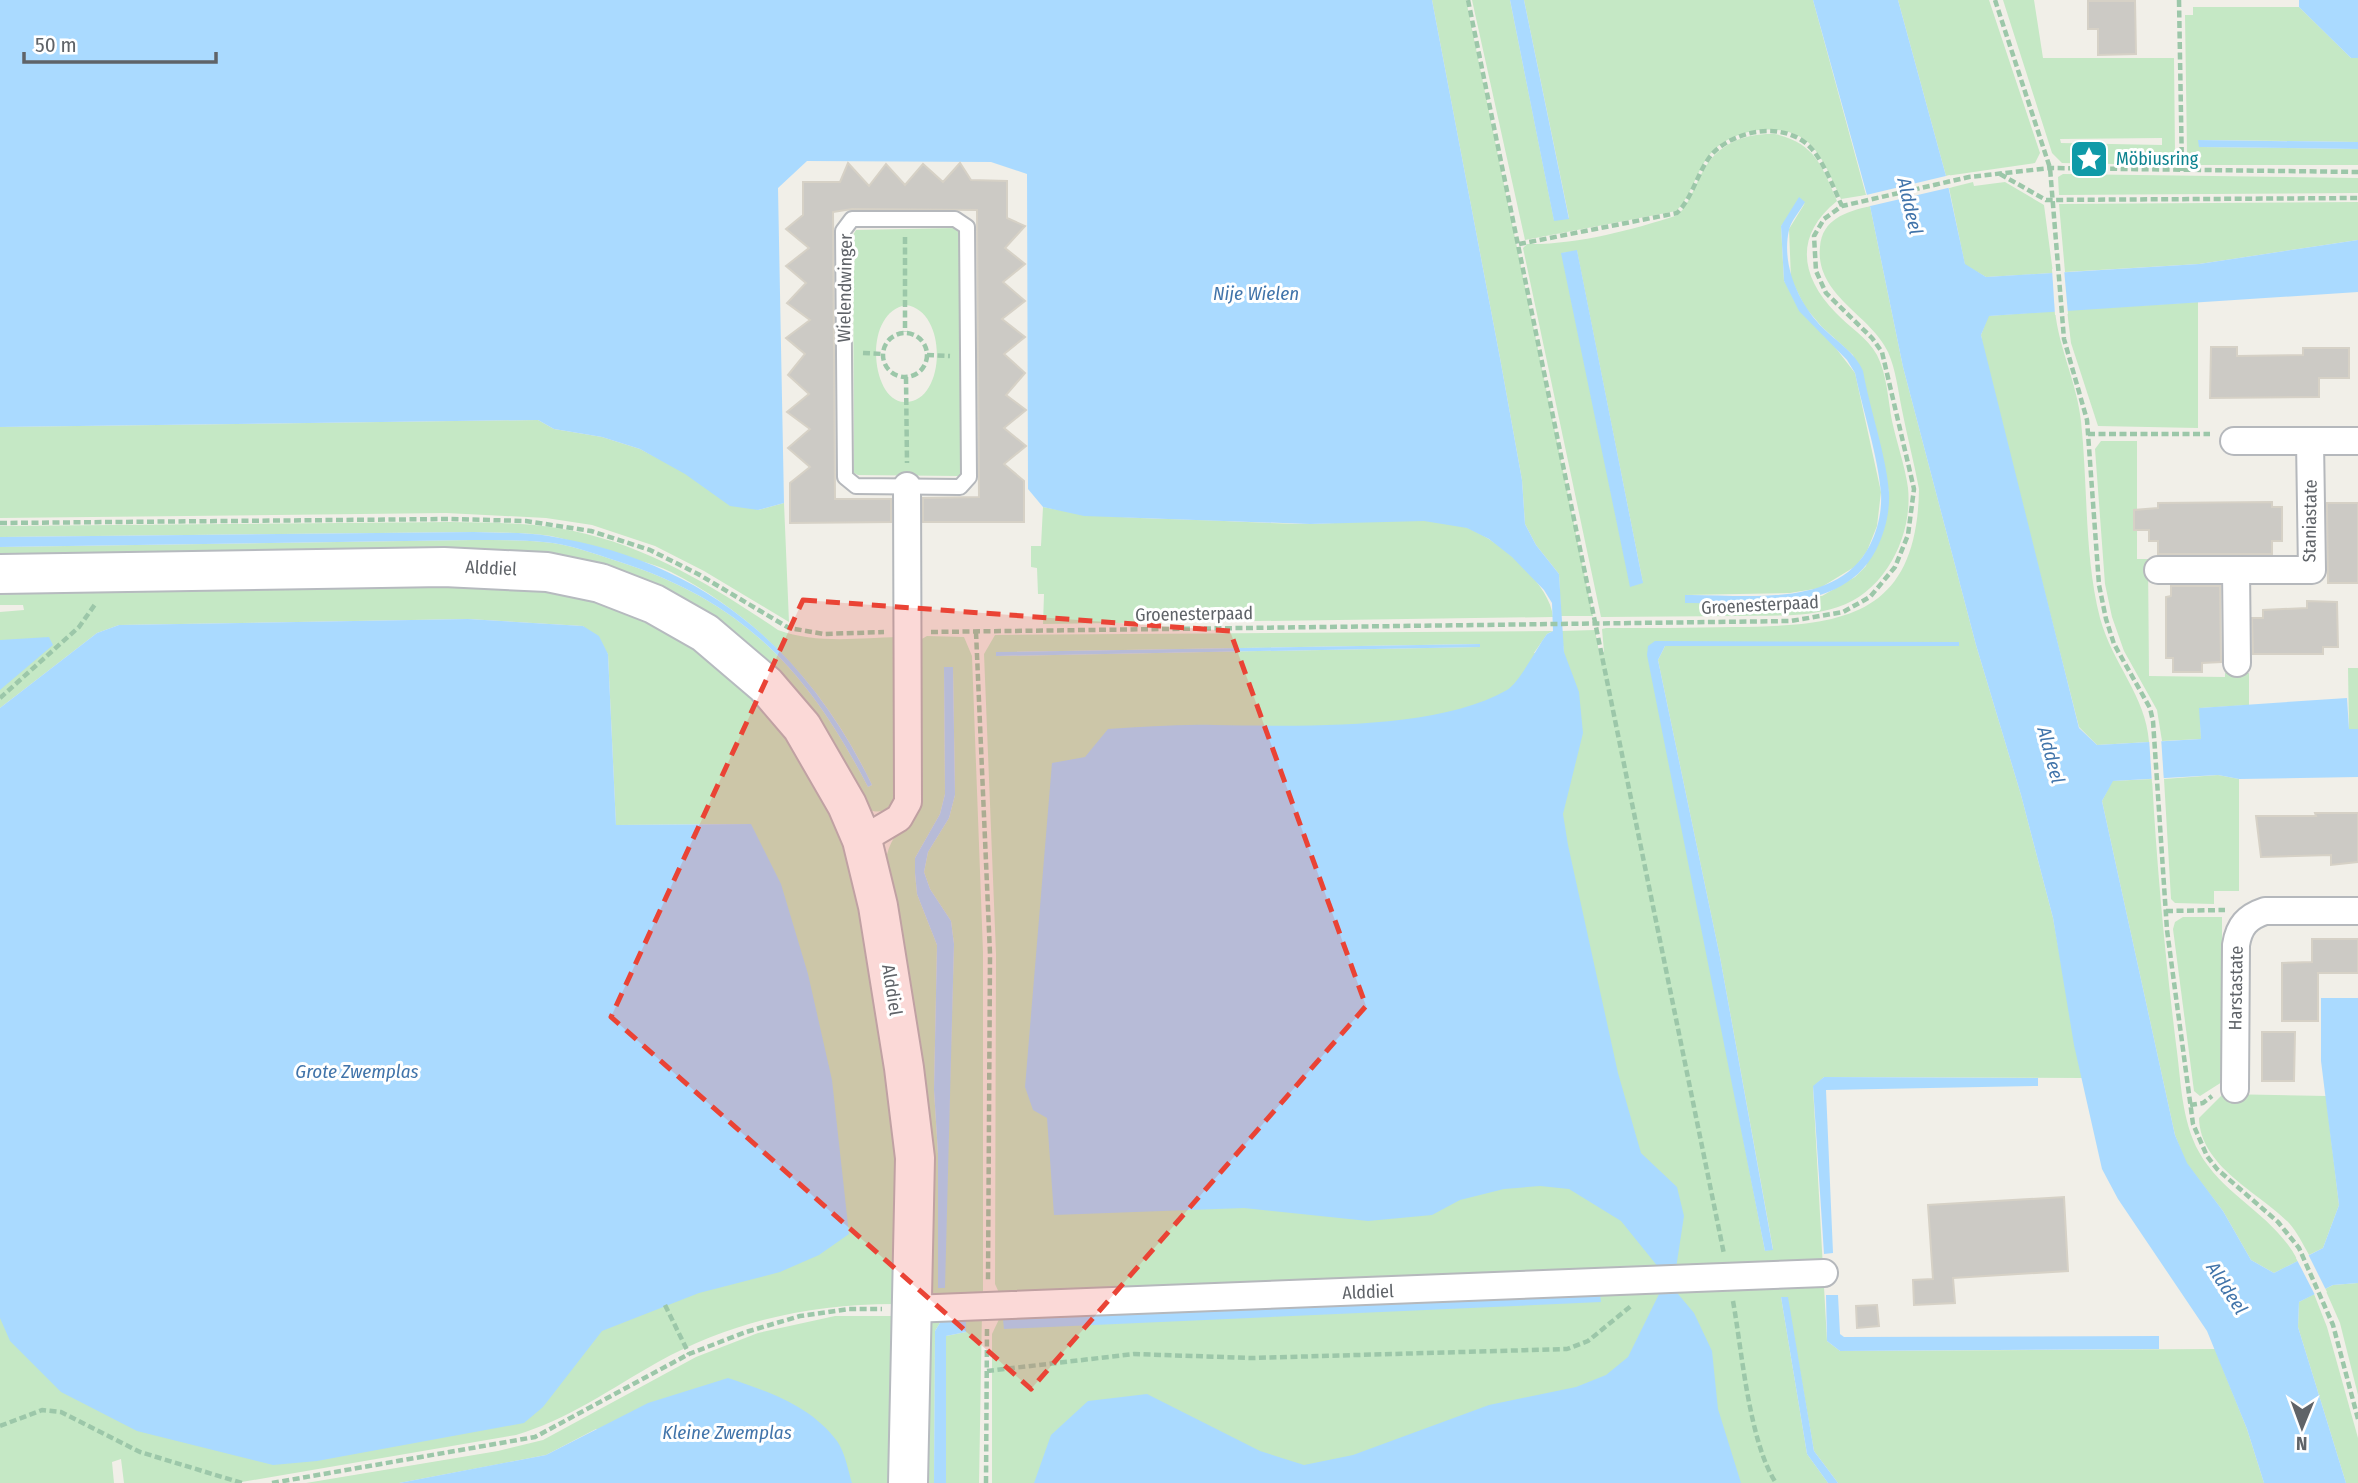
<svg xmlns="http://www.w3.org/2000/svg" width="2358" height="1483" viewBox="0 0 2358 1483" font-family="'Fira Sans Condensed',sans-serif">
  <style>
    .green { fill: #c5e8c5; fill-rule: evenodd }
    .water { fill: #aadaff }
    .pier { fill: #f1efe8 }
    .building { fill: #cccac5; stroke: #d6d1c6; stroke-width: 2 }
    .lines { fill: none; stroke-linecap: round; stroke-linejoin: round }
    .lane-casing { stroke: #b5b8bc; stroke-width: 18 }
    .street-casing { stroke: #b5b8bc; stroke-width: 30 }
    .secondary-casing { stroke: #b6babf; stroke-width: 42 }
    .path { stroke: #9cc7a9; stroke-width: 4.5; stroke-dasharray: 7 3.5; stroke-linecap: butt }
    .lane { stroke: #fff; stroke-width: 14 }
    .street { stroke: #fff; stroke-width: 26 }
    .secondary { stroke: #fff; stroke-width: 38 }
    .marked { fill: #ea4335; fill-opacity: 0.2; stroke: #ea4335; stroke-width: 5; stroke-dasharray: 14 9; stroke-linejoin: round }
    .labels { text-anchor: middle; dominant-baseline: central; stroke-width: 6; stroke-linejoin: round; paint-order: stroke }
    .culture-label { font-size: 18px; fill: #0d838f; stroke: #fff; text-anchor: start }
    .street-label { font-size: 18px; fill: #5f6368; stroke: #fff }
    .water-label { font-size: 19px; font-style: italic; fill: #4174aa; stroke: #fff }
  </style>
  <rect width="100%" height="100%" fill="#f1efe8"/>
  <g class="green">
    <path d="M1432,0H1466L1593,616H1561L1559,574L1536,545L1525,524L1522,480L1500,358Z"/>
    <path d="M1472,0H1510L1554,220L1569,218L1524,0H1813L1866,195L1841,199C1833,182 1825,161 1812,146C1788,120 1736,127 1713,151C1696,168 1693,195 1676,211L1525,240Z"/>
    <path d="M1898,0H1989L2040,153L2035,163L1946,176Z"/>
    <path d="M2003,0H2034L2043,58H2174L2175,153L2166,165L2062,163L2052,153ZM2162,138V145L2061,143L2060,139Z"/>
    <path d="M2193,7H2299L2351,58H2358V142L2199,140V147L2358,149V165H2197L2187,153L2185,15H2193Z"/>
    <path d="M1775,134C1815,143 1822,166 1837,201C1795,235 1799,275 1836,313C1849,327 1867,337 1877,355C1887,374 1888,400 1892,421C1897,444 1905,466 1908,488C1913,536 1885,592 1838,607C1806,618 1772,615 1739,616C1693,616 1647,617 1601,617L1523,248L1527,244C1576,245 1632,230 1678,215C1691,202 1695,183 1705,168C1720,142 1747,133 1775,134ZM1805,203L1789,229L1791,279L1805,307L1822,327L1853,355L1889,492L1866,566L1855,577L1822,596L1686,603L1685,595L1790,593L1820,588L1856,566L1867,551L1877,526L1881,492L1855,373L1784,281L1781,226ZM1577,251L1643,583L1562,253Z"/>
    <path d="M2063,174L2358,178V193L2059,195L2058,177Z"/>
    <path d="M1973,182L1974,186L2005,182L2044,205L2053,273L1986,277L1965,265L1949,188Z"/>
    <path d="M2358,202V240L2199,264L2065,272L2059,204Z"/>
    <path d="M1870,206L1903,367L1976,645L2021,795L2053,918L2082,1078L1824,1077L1813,1087L1827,1341L1840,1351L2215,1349L2247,1429L2264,1483H1838L1814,1451L1787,1297H1781L1807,1454L1828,1483H992V1334L1001,1315V1297L995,1284L996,954L984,654L995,635L1553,631L1547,634L1534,653L1564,652L1561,631L1595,630L1599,652H1604L1602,629L1606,628C1648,628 1691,628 1733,627C1840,626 1917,619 1919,489C1914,462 1907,436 1902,410C1898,391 1896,370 1888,352C1871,315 1815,295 1820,247C1822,219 1846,212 1870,206ZM1480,644L1479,647L996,656V652ZM1959,645L1665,646L1658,660L1720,957L1773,1249L1765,1251L1648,646Z"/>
    <path d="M955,228L959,233L961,473L958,476L858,475L854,473L853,235L856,230ZM906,305C949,311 946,404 904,402C871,401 862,313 906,305Z"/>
    <path d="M2198,302V428L2098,426L2071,343L2067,310Z"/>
    <path d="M2055,311C2059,349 2077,383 2081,421C2088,486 2084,555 2100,618C2112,663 2146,696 2149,742L2097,745L2079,727L1985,358L1981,335L1988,316Z"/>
    <path d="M538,420L554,429L602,437L640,449L758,510L784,503L789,622L704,571L655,546L592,525L546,518L446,513L0,518V427Z"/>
    <path d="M2101,441H2137V509L2133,510V531H2137V559H2148L2149,676L2225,677V673H2249V705L2200,708L2201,739L2162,741L2157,710L2124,651L2112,617L2105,584L2095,449Z"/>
    <path d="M1043,507C1094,518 1144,518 1196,520C1235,521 1275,524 1314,524C1359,523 1426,513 1468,528C1499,540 1550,584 1553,617L1043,624L1044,594H1038L1037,568L1031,567V546H1041Z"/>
    <path d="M450,522C485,523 521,522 557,528C640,541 710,584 778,630C816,644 859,638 898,637L897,794C890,808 882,817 866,808L826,748L609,575L0,563V547L473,540C496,540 520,540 543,542C569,544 595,554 620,562C745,602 809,673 868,787L872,785C828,693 763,619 671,572C651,562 626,558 605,552C585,546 564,537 543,535C520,532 497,533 474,532L0,537V526Z"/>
    <path d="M540,578L677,627L783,719L837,809L894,1070L901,1304C815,1303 734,1320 658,1362C612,1388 567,1420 516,1435L236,1483H124L121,1459L112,1462L114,1483H0V1278L750,824L616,825L608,654L583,626L468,619L119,625L97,633L0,708V612L24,610L23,605H0V585Z"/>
    <path d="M927,636L964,637L972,656L983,952V1295L928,1300L885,869C886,848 893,837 907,820L920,640ZM953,667L955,795L949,818L928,852L924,872L930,889L951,921L954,944L944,1288L938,1287V1154L934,1090L937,945L917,894L915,873V858L940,814L945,794L944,668Z"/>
    <path d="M2348,668H2358V729L2349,730Z"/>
    <path d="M2218,775L2239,779V891H2214V904L2175,903L2171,899L2164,779Z"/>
    <path d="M2152,779C2157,868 2165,955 2176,1044C2181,1079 2181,1120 2199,1152C2224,1197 2275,1215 2298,1261L2274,1273L2251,1260L2223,1211L2186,1163L2175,1135L2102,801L2112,781Z"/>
    <path d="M2183,917H2222V1082L2200,1096L2194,1091L2173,929L2175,922Z"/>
    <path d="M2223,1094L2326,1096L2339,1205L2323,1248L2309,1255C2303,1244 2297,1232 2289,1223C2260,1193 2200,1167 2199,1118Z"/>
    <path d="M2358,1283V1395L2340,1323L2325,1289L2333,1285Z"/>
    <path d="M2314,1294L2327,1327L2358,1438V1483H2346L2298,1327L2299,1302Z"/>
    <path d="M982,1312L979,1483H946V1336L966,1332V1320L941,1321L935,1331L934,1483H919L923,1321Z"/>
    <path d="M835,1316H896L899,1483H821L596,1429L546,1455L494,1465L399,1483H306L498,1451L543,1440L696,1357L758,1333Z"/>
  </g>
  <g class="water">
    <path d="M0,0H1432L1500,358L1522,480L1525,524L1536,545L1559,574L1564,652L1579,692L1583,733L1563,814L1568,845L1618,1073L1641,1153L1677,1187L1684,1216L1673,1288L1694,1313L1712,1351L1718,1409L1741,1483H1034L1051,1435L1088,1401L1147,1394L1260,1451L1304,1465L1353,1455L1489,1405L1576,1387L1606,1375L1628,1357L1662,1288L1663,1273L1621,1221L1569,1189L1540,1186L1504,1189L1460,1200L1432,1215L1368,1221L1244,1208L1054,1215L1047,1118L1033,1110L1025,1087L1052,763L1085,757L1108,729C1143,727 1179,724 1214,725C1296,726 1436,731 1507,690C1520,682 1537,647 1547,634L1553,631L1552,603L1544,590L1512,557L1489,539L1467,528L1424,521L1310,524L1084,516L1043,507L1028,489L1027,174L991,162L807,161L778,188L784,503L758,510L730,506L685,474L640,449L602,437L554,429L538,420L0,427Z"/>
    <path d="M1510,0H1524L1569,219L1554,221Z"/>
    <path d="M1813,0H1898L1946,176L1965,264L1986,277L2199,264L2358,240V292L1989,316L1981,335L2079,728L2097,745L2201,739L2199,708L2347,698L2349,729H2358V777L2239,779L2218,775L2113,781L2102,801L2175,1135L2187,1163L2223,1211L2251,1260L2274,1273L2323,1248L2339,1205L2321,1061V998H2358V1283L2333,1285L2299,1302L2298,1327L2346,1483H2264L2247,1429L2207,1331L2118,1199L2102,1169L2074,1045L2053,918L2021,795L1976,645L1903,367L1870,206Z"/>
    <path d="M2299,0H2358V58H2351L2299,7Z"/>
    <path d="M2198,140L2358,142V149L2199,147Z"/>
    <path d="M1799,197L1805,202C1800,211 1791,221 1789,230C1781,265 1799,304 1823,328C1837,342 1855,352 1863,371C1870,410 1886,454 1889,492C1890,512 1885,532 1876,550C1841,617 1749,602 1685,603V595C1745,594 1837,610 1870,545C1878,529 1882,511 1881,493C1878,456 1863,411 1855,373L1847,360L1799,311L1784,281L1781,226Z"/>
    <path d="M1577,250L1643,583L1630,587L1561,253Z"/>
    <path d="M474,532C498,533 525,532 549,536C702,561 805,647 872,785L868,787C809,673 745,602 620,562C595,554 569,544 543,542C520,540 496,540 473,540L0,547V537Z"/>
    <path d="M468,619L583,626L599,636L608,654L616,825L751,824L781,884L808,974L832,1080L849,1234L819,1255L780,1272L699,1293L602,1331L543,1407L524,1423L317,1461L273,1465L137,1431L61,1392L10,1341L0,1318V708L97,633L119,625Z"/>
    <path d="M49,637L53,645L0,690V640Z"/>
    <path d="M1655,641L1959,642V646H1665L1658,660L1720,957L1773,1250L1765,1251L1647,655L1648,646Z"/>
    <path d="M1480,644V647L996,656V652Z"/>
    <path d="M944,667H953L955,795L949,818L928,852L924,872L930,889L951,921L954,944L945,1288H938V1154L934,1090L937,945L917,894L915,873V858L940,814L945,794Z"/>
    <path d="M1824,1077L2038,1078V1086L1826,1090L1833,1253L1824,1254L1813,1086Z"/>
    <path d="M1600,1293L1601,1302L1004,1329L1003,1320Z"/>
    <path d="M1826,1295H1838L1840,1334L1844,1337L2159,1336V1349L1840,1351L1827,1341Z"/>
    <path d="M1781,1297H1788L1814,1451L1838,1483H1828L1807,1454Z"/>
    <path d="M966,1320V1332L946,1336V1483H934L935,1331L941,1321Z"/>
    <path d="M728,1378C769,1392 810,1405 837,1441C845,1452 848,1470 852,1483H399L546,1455L648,1403Z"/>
  </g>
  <g class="pier">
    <path d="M1950,175L1952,187L1866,207L1862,196Z"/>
    <path d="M2052,269H2064L2068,314L2055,315Z"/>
    <path d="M2161,737L2164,782L2152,783L2149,738Z"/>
    <path d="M2307,1252L2327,1292L2316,1297L2296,1258Z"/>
  </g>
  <g class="building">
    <path d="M2088,1H2135L2136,54L2098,55V29H2088Z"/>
    <path d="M848,163L869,186L886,164L905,185L923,164L943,182L960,163L971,180L1007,181V218L1025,226L1005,248L1025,264L1003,282L1025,301L1002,319L1025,337L1004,354L1025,373L1006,395L1026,410L1004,428L1026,446L1004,464L1024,481V522H923V498L979,497L977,210L852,209L833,212L835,499H891V522L790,523V483L810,467L788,448L810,429L787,412L809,394L788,375L805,354L786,338L810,320L787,303L806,283L786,266L809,248L786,229L803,215V182H840Z"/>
    <path d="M2211,347H2237V356L2303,355V348H2349V378H2319V397L2210,398Z"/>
    <path d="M2272,502V507H2282V541H2272V554H2158V541H2149V530H2134V510L2158,508V503Z"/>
    <path d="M2327,503H2358V583H2328Z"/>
    <path d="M2171,586H2220L2221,662L2202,663V672H2173V658H2166V597L2171,596Z"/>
    <path d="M2307,601L2337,602L2338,647H2323V654H2253L2252,618H2263V610L2307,608Z"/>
    <path d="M2315,813H2358V862L2331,865V855L2261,857L2256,816H2316Z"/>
    <path d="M2312,939H2358V973H2318V1021H2282V963L2312,962Z"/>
    <path d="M2262,1032H2295L2294,1081H2262Z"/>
    <path d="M2064,1197L2068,1271L1953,1278L1955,1303L1914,1305L1913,1280L1933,1279L1928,1205Z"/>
    <path d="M1877,1305L1879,1326L1857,1328L1856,1306Z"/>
  </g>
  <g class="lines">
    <defs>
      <path id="lane" d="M852,219H955L967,227L969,477L960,487L856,486L845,477L843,231Z"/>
      <g id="street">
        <path d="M2234,441H2358"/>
        <path d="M2158,570H2312L2310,441"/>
        <path d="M2236,570L2237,663"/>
        <path d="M862,840L899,818L908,802L907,486"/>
        <path d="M2235,1089L2236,945C2239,926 2247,917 2265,911H2358"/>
        <path d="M911,1309L1824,1273"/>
      </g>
      <path id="secondary" d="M0,574L444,567L547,572L600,583L654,604L705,633L766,685L802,727L847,805L862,840L878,906L904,1068L915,1158L908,1483"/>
    </defs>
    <use href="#lane" class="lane-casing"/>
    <use href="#street" class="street-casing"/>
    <use href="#secondary" class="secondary-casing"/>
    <g class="path">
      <path d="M1468,0L1724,1254"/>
      <path d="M1995,0L2050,168L2064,339L2087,420L2099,585L2106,619L2114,644L2150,708L2153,721L2167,930L2193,1124L2207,1156L2217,1169L2278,1222L2299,1248L2333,1325L2358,1419"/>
      <path d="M2179,0L2182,171"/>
      <path d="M2000,174L2046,200L2358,198"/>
      <path d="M905,237V332"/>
      <path d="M1519,244L1677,213C1694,196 1697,171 1713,153C1737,129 1786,121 1811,148C1825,164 1833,187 1842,206"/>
      <circle cx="905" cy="355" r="22"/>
      <path d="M863,353L883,354"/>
      <path d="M927,355L950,356"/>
      <path d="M906,377L907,463"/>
      <path d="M2088,434H2210"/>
      <path d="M0,523L450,519L526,521L591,531L650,550L698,574L789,628L824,634L884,632"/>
      <path d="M931,632L1791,621L1843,612L1870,597L1895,567L1908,535L1914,489L1882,352L1872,338L1826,293L1816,271L1814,236L1824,219L1842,206L1969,177L2050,168L2358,172"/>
      <path d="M976,632L990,954L988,1282"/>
      <path d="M0,698L79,627L96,603"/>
      <path d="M2166,911L2225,910"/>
      <path d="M2190,1105L2203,1103L2212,1096"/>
      <path d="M1733,1301C1742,1351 1749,1442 1776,1483"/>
      <path d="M665,1305L689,1354"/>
      <path d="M987,1371L1134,1354L1252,1358L1567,1349L1588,1341L1631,1306"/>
      <path d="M0,1426L42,1410L61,1412L140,1452L242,1483"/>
      <path d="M272,1483L535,1437L689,1354L746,1332L800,1316L849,1309H882"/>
      <path d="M986,1483L987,1329"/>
    </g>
    <use href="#lane" class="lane"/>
    <use href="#street" class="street"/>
    <use href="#secondary" class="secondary"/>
  </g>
  <path class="marked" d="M803,600L1230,631L1366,1006L1031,1389L611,1017Z"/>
  <defs>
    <symbol id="sight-square" viewBox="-11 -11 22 22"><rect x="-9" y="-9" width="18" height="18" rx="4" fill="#0f9aa8" stroke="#fff"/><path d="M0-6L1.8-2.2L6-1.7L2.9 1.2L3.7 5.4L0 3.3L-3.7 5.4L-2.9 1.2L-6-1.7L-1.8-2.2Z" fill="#fff"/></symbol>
  </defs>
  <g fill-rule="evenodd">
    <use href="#sight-square" x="2067" y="137" width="44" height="44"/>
  </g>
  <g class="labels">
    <g class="culture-label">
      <text x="2116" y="159">Möbiusring</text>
    </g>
    <g class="street-label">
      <text transform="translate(845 288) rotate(-89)">Wielendwinger</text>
      <text transform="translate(2310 521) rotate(-89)">Staniastate</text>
      <text transform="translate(491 568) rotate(3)">Alddiel</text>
      <text transform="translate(1760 605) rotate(-3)">Groenesterpaad</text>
      <text transform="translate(1194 614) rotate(-1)">Groenesterpaad</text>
      <text transform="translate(2236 988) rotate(-89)">Harstastate</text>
      <text transform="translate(892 990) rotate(81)">Alddiel</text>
      <text transform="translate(1368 1292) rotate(-2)">Alddiel</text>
    </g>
    <g class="water-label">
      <text transform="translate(1910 206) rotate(77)">Alddeel</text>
      <text x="1256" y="293">Nije Wielen</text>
      <text transform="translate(2051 755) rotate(75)">Alddeel</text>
      <text x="357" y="1071">Grote Zwemplas</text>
      <text transform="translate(2227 1288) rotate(57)">Alddeel</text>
      <text x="727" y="1432">Kleine Zwemplas</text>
    </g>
  </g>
  <g transform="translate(2302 1427) rotate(181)" stroke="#ffffff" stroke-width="5" paint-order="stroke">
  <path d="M0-5L12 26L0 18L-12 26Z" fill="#5f6368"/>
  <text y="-10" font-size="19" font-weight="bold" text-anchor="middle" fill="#5f6368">N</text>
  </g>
  <path d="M24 52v10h192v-10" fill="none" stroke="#5f6368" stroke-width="3.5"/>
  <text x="35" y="52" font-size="21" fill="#5f6368" stroke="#ffffff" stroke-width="5" paint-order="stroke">50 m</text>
</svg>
